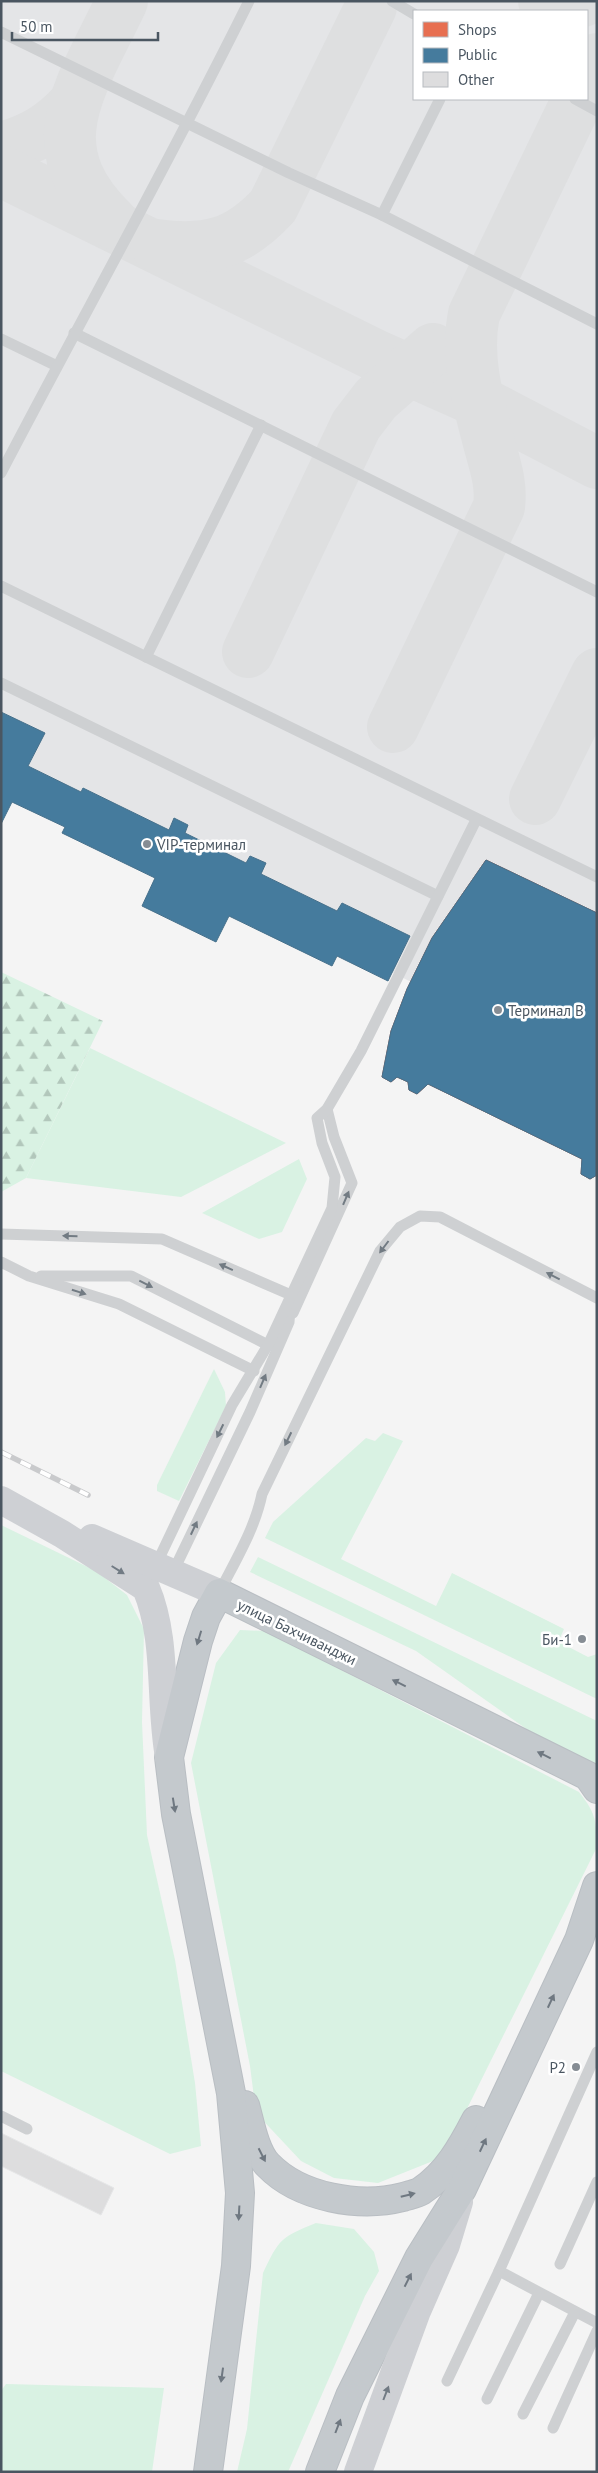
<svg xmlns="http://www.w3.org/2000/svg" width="598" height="2473" viewBox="0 0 598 2473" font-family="'PT Sans',sans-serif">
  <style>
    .airport { fill: #e4e5e7; fill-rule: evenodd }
    .green { fill: #d9f2e3 }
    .forest { fill: url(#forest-firs) }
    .shops { fill: #e76f51; stroke: #b86856 }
    .public { fill: #457b9d; stroke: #46708b }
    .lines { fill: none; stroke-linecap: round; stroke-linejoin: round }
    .taxiway { stroke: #dedfe0; stroke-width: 52 }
    .building { fill: #ddddde; stroke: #e5e6e7 }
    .trunk-casing { stroke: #b9bec3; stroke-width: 30 }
    .service { stroke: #ced0d2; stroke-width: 11 }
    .secondary { stroke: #ced0d4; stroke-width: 28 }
    .trunk { stroke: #c4c9cd; stroke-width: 28 }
    .rail-casing { stroke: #c9cacc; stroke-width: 5.5 }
    .rail { stroke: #fff; stroke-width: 4; stroke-dasharray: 11; stroke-linecap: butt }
    .oneway { fill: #727b83 }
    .oneway2 { fill: #727b84 }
    .oneway3 { fill: #6f7881 }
    .poi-dot { fill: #868d94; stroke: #fff; stroke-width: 2 }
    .labels { text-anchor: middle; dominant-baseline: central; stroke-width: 5; stroke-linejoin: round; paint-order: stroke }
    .poi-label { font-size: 15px; fill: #4a5661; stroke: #fff; text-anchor: start }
    .street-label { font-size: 15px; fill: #4a5661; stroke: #fff }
  </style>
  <defs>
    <pattern id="forest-firs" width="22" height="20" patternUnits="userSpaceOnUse" patternTransform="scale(1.25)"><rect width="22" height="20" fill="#d9f2e3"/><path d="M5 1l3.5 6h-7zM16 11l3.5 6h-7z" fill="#b2c7bb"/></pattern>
  </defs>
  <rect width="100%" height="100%" fill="#f4f4f4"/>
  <path class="airport" d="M1,1H597V913L486,860L432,938L411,982L392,972L410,936L342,903L337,911L261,874L265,863L250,856L246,863L185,833L188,825L175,819L169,830L83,788L81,792L28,766L44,733L1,712ZM414,11H587V99H414Z"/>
  <g class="green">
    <path d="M90,1048L286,1143L181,1197L26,1178Z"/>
    <path d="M299,1159L307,1179L282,1232L259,1239L202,1213Z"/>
    <path d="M214,1369L225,1392L226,1406L179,1501L157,1491V1485Z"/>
    <path d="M383,1433L403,1441L341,1559L436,1606L452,1573L564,1629L560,1638L563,1644L588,1657L597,1654V1699L265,1538L273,1522L366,1438L375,1441Z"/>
    <path d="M1,1525L96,1571L127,1595L144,1629L142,1722L147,1835L175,1960L195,2083L201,2146L170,2154L1,2071Z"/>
    <path d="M258,1557L597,1721V1766L535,1735L416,1651L250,1572Z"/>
    <path d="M240,1630L265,1631L579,1792C595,1812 598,1822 596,1849L443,2157L378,2183L334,2178L301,2161L256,2113L250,2066L191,1763L216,1663Z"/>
    <path d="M316,2223L354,2229L374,2252L379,2271L365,2296L288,2472H237L247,2429L263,2273C279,2239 281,2237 316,2223Z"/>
    <path d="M6,2384L164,2388L152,2472H1V2391Z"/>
  </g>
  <path class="forest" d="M1,972L103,1021L26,1178L1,1192Z"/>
  <path class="shops" d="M486,860L597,913V1175L590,1179L581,1174L582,1159L428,1084L417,1094L409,1090L408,1082L397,1077L391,1082L382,1077L391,1031L407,989L432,938Z"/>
  <g class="public">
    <path d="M1,712L45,733L28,766L81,792L83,788L169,830L174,818L188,825L185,833L246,863L250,856L266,863L261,874L337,911L342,903L410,936L388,981L337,956L332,966L229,916L216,942L142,906L155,878L62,833L65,827L12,802L1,824Z"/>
    <path d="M486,860L597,913V1175L590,1179L581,1174L582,1159L428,1084L417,1094L409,1090L408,1082L397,1077L391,1082L382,1077L391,1031L407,989L432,938Z"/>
  </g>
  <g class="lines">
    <g class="taxiway">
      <path d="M544,1H583"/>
      <path d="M587,80L597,59"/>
      <path d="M1,148C31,140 52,128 73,105"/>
      <path d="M1,171L377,356L478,401L597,463"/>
      <path d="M113,223C32,145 83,85 122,1"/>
      <path d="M156,245C207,252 238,244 273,206L371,7V1"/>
      <path d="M248,652L356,425L376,399L433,349"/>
      <path d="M393,727L499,507C502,484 495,465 489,443C478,400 465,358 474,314L578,99"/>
      <path d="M535,799L597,674"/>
    </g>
  </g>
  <path class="building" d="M1,2133L114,2188L101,2215L1,2166Z"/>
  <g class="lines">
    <defs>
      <g id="trunk">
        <path d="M245,2105C250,2123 255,2152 268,2165C300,2198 360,2208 403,2197C409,2195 416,2194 421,2191C447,2174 462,2147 476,2120"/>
        <path d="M208,2472L236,2266L240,2193L231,2093L176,1814L169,1757L198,1641L206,1617L219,1593L588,1776L597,1789"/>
        <path d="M320,2472L350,2396L419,2258L462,2189L579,1940L597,1886"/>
      </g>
    </defs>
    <use href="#trunk" class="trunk-casing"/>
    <g class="service">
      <path d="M392,1L414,14"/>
      <path d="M1,32L289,173L382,215L597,324"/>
      <path d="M575,99L597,111"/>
      <path d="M382,215L440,99"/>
      <path d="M74,333L597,592"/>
      <path d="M1,339L57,366"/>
      <path d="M1,473C83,316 170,161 249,1"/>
      <path d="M1,586L597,877"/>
      <path d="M146,657L261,425"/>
      <path d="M1,683L438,896"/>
      <path d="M1,1234L162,1239L291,1295L289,1322L250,1412L173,1572"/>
      <path d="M1,1262L29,1276L119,1304L254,1371"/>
      <path d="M41,1276H131L268,1345"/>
      <path d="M293,1313L352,1183L334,1137L327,1109"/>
      <path d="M155,1567L232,1405L268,1345L332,1208L335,1177L322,1143L317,1118L327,1109L361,1051L476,820"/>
      <path d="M219,1593C235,1561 255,1529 262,1494L380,1251L400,1227L420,1216L440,1217L597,1298"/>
      <path d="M597,2052L499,2271L597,2323"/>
      <path d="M1,2116L27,2129"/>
      <path d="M560,2264L597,2182"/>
      <path d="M447,2381L499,2271"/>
      <path d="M487,2399L539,2293"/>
      <path d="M523,2414L575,2312"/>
      <path d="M553,2428L597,2331"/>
    </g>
    <g class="secondary">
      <path d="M1,1500L62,1534L146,1588C168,1640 159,1702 169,1757"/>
      <path d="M92,1538L219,1593"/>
      <path d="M358,2472L417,2311L446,2245L459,2202"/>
    </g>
    <use href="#trunk" class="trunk"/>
    <defs>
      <path id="rail" d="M1,1452L88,1495"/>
    </defs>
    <use href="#rail" class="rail-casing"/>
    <use href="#rail" class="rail"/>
  </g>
  <defs><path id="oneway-solid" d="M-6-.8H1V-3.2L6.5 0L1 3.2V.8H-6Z" transform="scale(1.25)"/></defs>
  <g class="oneway">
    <use href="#oneway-solid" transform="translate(346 1198) rotate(-67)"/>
    <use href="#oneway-solid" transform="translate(70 1236) rotate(-178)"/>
    <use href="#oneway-solid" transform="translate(384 1247) rotate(127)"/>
    <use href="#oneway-solid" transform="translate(226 1267) rotate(-156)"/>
    <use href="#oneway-solid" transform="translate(553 1276) rotate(-153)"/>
    <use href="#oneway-solid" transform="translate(146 1284) rotate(27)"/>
    <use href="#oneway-solid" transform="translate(79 1292) rotate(18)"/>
    <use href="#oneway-solid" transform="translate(263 1381) rotate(-67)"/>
    <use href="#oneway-solid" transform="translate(220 1431) rotate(116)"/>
    <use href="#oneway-solid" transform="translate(288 1439) rotate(116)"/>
    <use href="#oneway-solid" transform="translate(194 1528) rotate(-65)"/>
  </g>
  <g class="oneway2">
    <use href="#oneway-solid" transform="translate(118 1570) rotate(32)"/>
    <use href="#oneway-solid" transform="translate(386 2393) rotate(-69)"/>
  </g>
  <g class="oneway3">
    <use href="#oneway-solid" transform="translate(199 1638) rotate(107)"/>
    <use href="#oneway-solid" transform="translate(399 1683) rotate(-154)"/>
    <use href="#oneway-solid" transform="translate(544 1755) rotate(-154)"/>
    <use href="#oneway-solid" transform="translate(174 1805) rotate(81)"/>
    <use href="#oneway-solid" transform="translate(551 2001) rotate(-65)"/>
    <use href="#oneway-solid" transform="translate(483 2145) rotate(-65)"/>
    <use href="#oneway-solid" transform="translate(262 2155) rotate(63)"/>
    <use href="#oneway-solid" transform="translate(408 2195) rotate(-14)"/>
    <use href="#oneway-solid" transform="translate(239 2213) rotate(93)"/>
    <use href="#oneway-solid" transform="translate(408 2280) rotate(-63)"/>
    <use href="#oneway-solid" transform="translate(222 2375) rotate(98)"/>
    <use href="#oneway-solid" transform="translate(338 2426) rotate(-69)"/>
  </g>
  <g class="poi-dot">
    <circle cx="147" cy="844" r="5"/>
    <circle cx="498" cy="1010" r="5"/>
    <circle cx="582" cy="1639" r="5"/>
    <circle cx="576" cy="2067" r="5"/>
  </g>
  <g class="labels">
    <g class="poi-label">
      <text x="157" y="844">VIP-терминал</text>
      <text x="508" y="1010">Терминал B</text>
      <text x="572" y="1639" text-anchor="end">Би-1</text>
      <text x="566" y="2067" text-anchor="end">P2</text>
    </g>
    <g class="street-label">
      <text transform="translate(297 1632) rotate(26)">улица Бахчиванджи</text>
    </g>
  </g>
  <rect width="598" height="2473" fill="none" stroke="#4a5661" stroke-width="5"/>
  <rect x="413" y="10" width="175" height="90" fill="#ffffff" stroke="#b7bbc0"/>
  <rect x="423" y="22" width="25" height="15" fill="#e76f51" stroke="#b7bbc0"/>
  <text x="458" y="35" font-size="15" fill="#4a5661">Shops</text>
  <rect x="423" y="48" width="25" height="15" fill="#457b9d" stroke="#b7bbc0"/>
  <text x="458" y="60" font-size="15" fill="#4a5661">Public</text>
  <rect x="423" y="72" width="25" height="15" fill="#ddddde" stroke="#b7bbc0"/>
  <text x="458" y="85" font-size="15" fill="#4a5661">Other</text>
  <path d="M12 32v8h146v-8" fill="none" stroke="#4a5661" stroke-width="2.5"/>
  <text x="20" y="32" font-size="15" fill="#4a5661" stroke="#ffffff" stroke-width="4" paint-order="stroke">50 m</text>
</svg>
